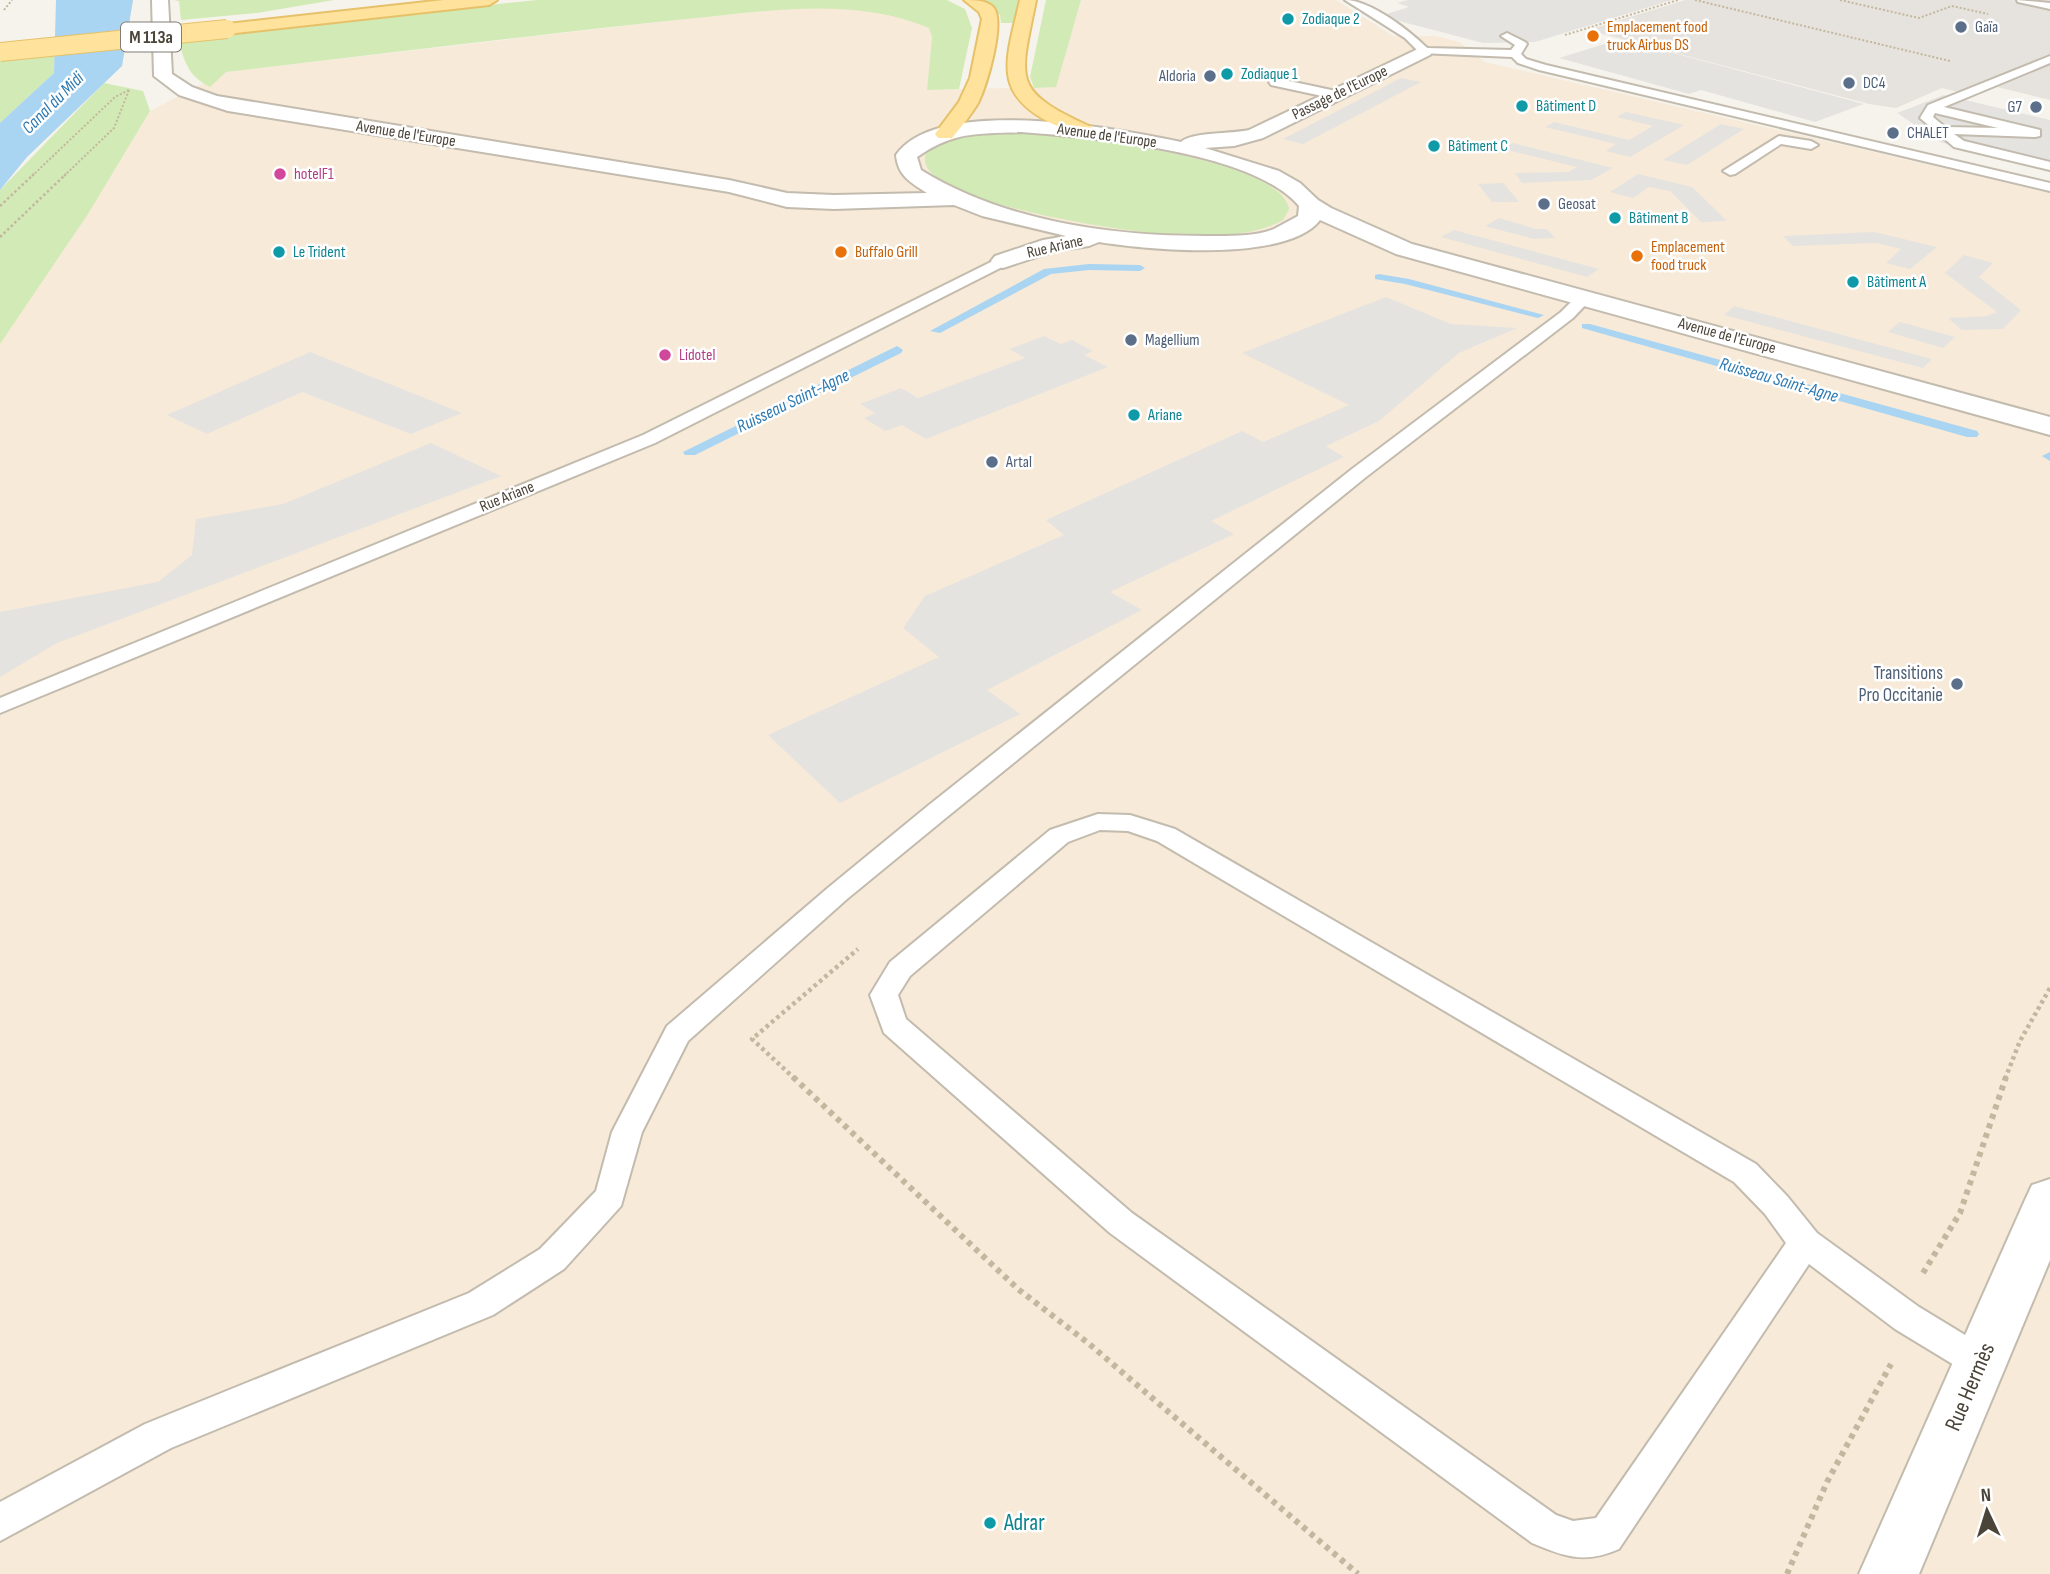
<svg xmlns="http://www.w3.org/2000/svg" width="2050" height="1574" viewBox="0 0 2050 1574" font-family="'Sofia Sans Condensed',sans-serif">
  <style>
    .commercial { fill: #f7ead8 }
    .industrial { fill: #e6e2dd }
    .green { fill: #d2eab5 }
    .parking { fill: #e5e3e0 }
    .water { fill: #a9d4f2 }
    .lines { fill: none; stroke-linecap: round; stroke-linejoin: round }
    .stream { fill: #a9d4f2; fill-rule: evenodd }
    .lane-casing { stroke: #c2bbae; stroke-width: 4 }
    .street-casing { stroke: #c2bbae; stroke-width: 4 }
    .primary-casing { stroke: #e6c16a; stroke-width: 4 }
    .path-far3 { stroke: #c4b79f; stroke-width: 2; stroke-dasharray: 2 2; stroke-linecap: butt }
    .path-far2 { stroke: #c4b79f; stroke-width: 2.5; stroke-dasharray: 2.5 2.5; stroke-linecap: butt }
    .path-far1 { stroke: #c4b79f; stroke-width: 4.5; stroke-dasharray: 3.5 3.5; stroke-linecap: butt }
    .path { stroke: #c4b79f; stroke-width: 6; stroke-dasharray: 5 5; stroke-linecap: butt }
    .lane { fill: #fff; fill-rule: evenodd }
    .street { fill: #fff; fill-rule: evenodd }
    .primary { fill: #ffe39c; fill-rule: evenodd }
    .primary-bridge-casing { stroke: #e6c16a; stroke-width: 20; stroke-linecap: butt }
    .primary-bridge { stroke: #ffe39c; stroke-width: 18 }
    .culture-dot { fill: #0f9aa8; stroke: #fff; stroke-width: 2.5 }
    .service-dot { fill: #5c6f8a; stroke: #fff; stroke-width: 2.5 }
    .food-dot { fill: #e8710a; stroke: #fff; stroke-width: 2.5 }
    .hotel-dot { fill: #d1479c; stroke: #fff; stroke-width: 2.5 }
    .labels { text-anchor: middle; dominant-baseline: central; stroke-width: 5; stroke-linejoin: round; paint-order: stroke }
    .far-culture-label { font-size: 16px; fill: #0d838f; stroke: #fff; text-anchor: start }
    .far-food-label { font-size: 16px; fill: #c56008; stroke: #fff; text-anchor: start }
    .far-service-label { font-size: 16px; fill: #4e5e75; stroke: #fff; text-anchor: start }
    .far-street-label { font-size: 16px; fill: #4b4439; stroke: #fff }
    .far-hotel-label { font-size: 16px; fill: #b23c85; stroke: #fff; text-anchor: start }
    .shield { fill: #fff; stroke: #817c74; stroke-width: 2 }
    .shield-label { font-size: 18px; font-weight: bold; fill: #4b4439 }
    .far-water-label { font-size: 18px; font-style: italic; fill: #2e7ab2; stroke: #fff }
    .service-label { font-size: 19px; fill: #4e5e75; stroke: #fff; text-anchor: end }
    .near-street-label { font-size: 23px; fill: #4b4439; stroke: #fff }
    .near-culture-label { font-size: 23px; fill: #0d838f; stroke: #fff; text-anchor: start }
  </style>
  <rect width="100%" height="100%" fill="#f6f3ec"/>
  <path class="commercial" d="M1081,0H1336L1393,36H1436L1459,42L1485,62L2050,193V1574H0V344L88,214L150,111L225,72L650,23L789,8L844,6L875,9L907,17L929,28L932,37L927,90L1055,87Z"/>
  <path class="industrial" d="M1685,0H2050V100L1997,87L1974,96L1942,88L1896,108L1869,104L1588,30Z"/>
  <g class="green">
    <path d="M173,0H334L257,13L181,20L179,1Z"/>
    <path d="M537,0H947L965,9L972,28L959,89L927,90L932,37L929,28C863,0 787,8 716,16C663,21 610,27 558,33C447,46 336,59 226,72L210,87C188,76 184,61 178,38Z"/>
    <path d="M982,0H1018L1014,23H1001L1000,15Z"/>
    <path d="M1046,0H1081L1056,87L1034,88L1030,77Z"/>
    <path d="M55,51L54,73L0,123V57Z"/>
    <path d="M104,83L143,91L150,111L88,214L0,344V190Z"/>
    <path d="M1029,133C1073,136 1282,159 1289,209L1283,220C1254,236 1218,236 1185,236C1149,235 918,205 925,157C929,133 1011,133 1029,133Z"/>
  </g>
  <g class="parking">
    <path d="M1408,0H1672L1535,42L1483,43L1380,16L1409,7L1397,3Z"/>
    <path d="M1621,39L1864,104L1815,122L1701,90L1689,94L1559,58Z"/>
    <path d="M1401,78L1421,82L1303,144L1283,139Z"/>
    <path d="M1944,95L2050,120V171L1940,142L1897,113Z"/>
    <path d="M1626,112L1684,125L1630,157L1606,151L1616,144L1545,127L1554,122L1629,140L1653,126L1617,117Z"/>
    <path d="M1721,124L1744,129L1687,165L1663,160Z"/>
    <path d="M1513,143L1613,168L1591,180L1522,183L1515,173L1568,172L1577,167L1503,149Z"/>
    <path d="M1638,174L1692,187L1727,221L1701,222L1670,191L1649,187L1633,198L1610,192Z"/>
    <path d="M1503,183L1519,202H1492L1478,184Z"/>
    <path d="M1499,218L1536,229H1547L1555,238L1534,239L1485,226Z"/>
    <path d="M1454,230L1599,269L1587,277L1441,237Z"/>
    <path d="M1874,232L1937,247L1910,269L1886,263L1901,249L1877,243L1793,246L1783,236Z"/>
    <path d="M1964,255L1993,263L1979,277L2021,310L2003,329L1962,330L1948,318L1987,316L1997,312L1945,273Z"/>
    <path d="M1386,297L1451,324L1517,328L1459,353L1379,421L1326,446L1344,457L1211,521L1234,534L1110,592L1142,610L987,690L1020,714L840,803L768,735L939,657L903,628L925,596L1064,535L1046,520L1242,431L1263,442L1349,405L1242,353Z"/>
    <path d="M1734,306L1932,359L1923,368L1724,315Z"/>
    <path d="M1900,322L1955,337L1943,348L1888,332Z"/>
    <path d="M1044,336L1061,344L1072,340L1093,351L1084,355L1108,367L926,439L902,425L885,431L864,418L875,413L860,404L901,388L918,398L1025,358L1009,349Z"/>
    <path d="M310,352L462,413L411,434L302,392L207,434L167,415Z"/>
    <path d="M431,443L501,476L57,643L0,677V612L158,582L192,555L196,519L283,504Z"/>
  </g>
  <path class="water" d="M56,0H133L122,66L27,157L0,190V123L54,73Z"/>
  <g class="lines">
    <g class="stream">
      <path d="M1089,264L1140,265L1145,268L1140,271L1089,270L1051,274L940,333L930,331L1044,269Z"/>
      <path d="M1379,274L1409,279L1544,315L1538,318L1405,284L1375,279V275Z"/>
      <path d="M1582,324H1590L1977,431L1979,434L1977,437H1967L1582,328Z"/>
      <path d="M897,346L903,350L901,353L695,455H685L683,452Z"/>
      <path d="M2050,452V461L2042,456Z"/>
    </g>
    <defs>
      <g id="lane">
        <path d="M1345,0C1370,0 1409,30 1427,48L1511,50L1515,45L1501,36L1507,33L1525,42L1527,44L1521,54L1526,59L1546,65L2050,183V191L1539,70L1518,63L1512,57L1420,53L1405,38Z"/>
        <path d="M2017,0L2050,3V9L2018,2Z"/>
        <path d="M2050,56V63L1944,107L2040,130V136L2035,137L1954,134L1964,141L2050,162V170L1954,147L1920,118L1928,105ZM1935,113L1998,128L1945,127L1933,117Z"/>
        <path d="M1275,78L1336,91L1342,95L1336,99L1271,85L1269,82Z"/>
        <path d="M1779,136L1811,141L1818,145L1811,149L1781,144L1735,174L1730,175L1723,171Z"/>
        <path d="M1003,256L1011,261L1008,264L655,443L0,713V698L643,435Z"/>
        <path d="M1584,293L1592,298L1573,318L1366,477L947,817L847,899L688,1041L642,1132L621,1206L564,1269L493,1315L171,1448L0,1541V1502L145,1424L469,1293L540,1249L596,1191L612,1132L667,1026L829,887L929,805L1352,469L1561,312L1578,295Z"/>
        <path d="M1098,814L1130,815L1175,829L1756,1164L1787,1196L1817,1233L1919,1307L1993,1352L1998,1363L1993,1374L1981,1379L1969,1374L1895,1329L1809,1264L1619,1549C1585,1564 1565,1557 1532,1543L1110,1233L884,1033L870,995L890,962L1050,830ZM1100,830L1128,831L1157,841L1734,1182L1765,1214L1786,1243L1596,1518L1573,1521L1556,1515L1132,1213L906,1019L898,995L910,976L1068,842Z"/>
      </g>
      <g id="street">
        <path d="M152,0H168L172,74L192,87L217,96L729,180L787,193L834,195L927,193C910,182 898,176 896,155C938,94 1119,129 1181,142C1191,132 1232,134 1249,130L1424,46L1433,51L1430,55L1263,138L1234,146L1205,148L1279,171L1300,183L1318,200L1331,208L1412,244L2050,417V435L1396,254L1320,220C1287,263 1147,250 1099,242L1089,246L1055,251L1003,268L995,266L991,261L995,256L1043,240L1066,236L982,216L954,205L834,209L787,207L729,192L228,111L179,95L154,76ZM1021,132C1090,137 1253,151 1299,206L1298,216C1290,220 1282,225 1274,229C1254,237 1227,236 1205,236C1110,236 1003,221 921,170L917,157C954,131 977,134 1021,132Z"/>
        <path d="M2050,1179V1260L1919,1574H1859L2025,1200L2032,1185Z"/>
      </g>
      <g id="primary">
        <path d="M444,0H497L489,5L227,34L218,29L227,24Z"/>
        <path d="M964,0C975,0 987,0 994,8C1005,24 987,85 978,103C971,115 961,127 952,138H938L935,134L959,102L970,78L982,19L979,12Z"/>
        <path d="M1020,0H1036C1020,81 1010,90 1091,127L1094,131L1091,135C1078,138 1067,131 1055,125C989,94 1007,58 1020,0Z"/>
      </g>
    </defs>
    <use href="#lane" class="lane-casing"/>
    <use href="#street" class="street-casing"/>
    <use href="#primary" class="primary-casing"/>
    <g class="path-far3">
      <path d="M1695,0L1950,61"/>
      <path d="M1840,0L1919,18L1952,6L1988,14"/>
      <path d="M4,10L12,0"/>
      <path d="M1565,35L1678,0"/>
      <path d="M32,176L115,97L129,90"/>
      <path d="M64,176L114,128L129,90"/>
    </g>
    <g class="path-far2">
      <path d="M0,206L34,174"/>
      <path d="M0,237L66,174"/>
    </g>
    <g class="path-far1">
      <path d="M795,1079L752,1039L858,949"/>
      <path d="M2005,1079L2020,1041L2050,988"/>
    </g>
    <g class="path">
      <path d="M793,1077L1018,1289L1088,1343L1358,1574"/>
      <path d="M1923,1273L1960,1213L2006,1077"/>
      <path d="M1787,1574L1827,1482L1891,1364"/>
    </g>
    <use href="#lane" class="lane"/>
    <use href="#street" class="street"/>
    <use href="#primary" class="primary"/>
    <defs>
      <path id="primary-bridge" d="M0,52L227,29"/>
    </defs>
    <use href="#primary-bridge" class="primary-bridge-casing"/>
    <use href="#primary-bridge" class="primary-bridge"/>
  </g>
  <g class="culture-dot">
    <circle cx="1288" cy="19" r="7"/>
    <circle cx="1227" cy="74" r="7"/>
    <circle cx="1522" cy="106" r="7"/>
    <circle cx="1434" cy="146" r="7"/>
    <circle cx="1615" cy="218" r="7"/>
    <circle cx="279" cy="252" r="7"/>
    <circle cx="1853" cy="282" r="7"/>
    <circle cx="1134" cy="415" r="7"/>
    <circle cx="990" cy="1523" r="7"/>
  </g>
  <g class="service-dot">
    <circle cx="1961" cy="27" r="7"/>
    <circle cx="1210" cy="76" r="7"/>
    <circle cx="1849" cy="83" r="7"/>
    <circle cx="2036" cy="107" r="7"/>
    <circle cx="1893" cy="133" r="7"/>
    <circle cx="1544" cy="204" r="7"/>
    <circle cx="1131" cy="340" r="7"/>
    <circle cx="992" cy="462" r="7"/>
    <circle cx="1957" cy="684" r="7"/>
  </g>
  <g class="food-dot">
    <circle cx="1593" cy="36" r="7"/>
    <circle cx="841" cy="252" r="7"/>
    <circle cx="1637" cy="256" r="7"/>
  </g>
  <g class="hotel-dot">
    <circle cx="280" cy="174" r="7"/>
    <circle cx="665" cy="355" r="7"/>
  </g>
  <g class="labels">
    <g class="far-culture-label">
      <text x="1302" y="19">Zodiaque 2</text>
      <text x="1241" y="74">Zodiaque 1</text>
      <text x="1536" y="106">Bâtiment D</text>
      <text x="1448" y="146">Bâtiment C</text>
      <text x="1629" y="218">Bâtiment B</text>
      <text x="293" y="252">Le Trident</text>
      <text x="1867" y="282">Bâtiment A</text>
      <text x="1148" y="415">Ariane</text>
    </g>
    <g class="far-food-label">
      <text x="1607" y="27">Emplacement food<tspan x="1607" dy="18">truck Airbus DS</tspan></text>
      <text x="1651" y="247">Emplacement<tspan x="1651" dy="18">food truck</tspan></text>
      <text x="855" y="252">Buffalo Grill</text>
    </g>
    <g class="far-service-label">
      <text x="1975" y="27">Gaïa</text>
      <text x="1196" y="76" text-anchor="end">Aldoria</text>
      <text x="1863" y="83">DC4</text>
      <text x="2022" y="107" text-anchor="end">G7</text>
      <text x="1907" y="133">CHALET</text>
      <text x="1558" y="204">Geosat</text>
      <text x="1145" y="340">Magellium</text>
      <text x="1006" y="462">Artal</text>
    </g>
    <g class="far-street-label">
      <text transform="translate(1340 93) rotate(-26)">Passage de l'Europe</text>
      <text transform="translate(406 134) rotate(9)">Avenue de l'Europe</text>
      <text transform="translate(1107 136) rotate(8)">Avenue de l'Europe</text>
      <text transform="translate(1055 247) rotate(-13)">Rue Ariane</text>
      <text transform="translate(1727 336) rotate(15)">Avenue de l'Europe</text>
      <text transform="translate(507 497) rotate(-22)">Rue Ariane</text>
    </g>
    <g class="far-hotel-label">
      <text x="294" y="174">hotelF1</text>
      <text x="679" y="355">Lidotel</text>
    </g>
    <rect class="shield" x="121" y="22.5" width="60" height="29" rx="5"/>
    <g class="shield-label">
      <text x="151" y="37">M 113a</text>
    </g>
    <g class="far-water-label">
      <text transform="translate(53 103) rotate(-45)">Canal du Midi</text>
      <text transform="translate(1779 380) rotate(16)">Ruisseau Saint-Agne</text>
      <text transform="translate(793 401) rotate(-26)">Ruisseau Saint-Agne</text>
    </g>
    <g class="service-label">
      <text x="1943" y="673">Transitions<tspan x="1943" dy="22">Pro Occitanie</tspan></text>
    </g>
    <g class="near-street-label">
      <text transform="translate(1970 1387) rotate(-67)">Rue Hermès</text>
    </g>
    <g class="near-culture-label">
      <text x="1004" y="1523">Adrar</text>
    </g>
  </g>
  <g transform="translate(1987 1511) rotate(356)" stroke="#ffffff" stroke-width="5" paint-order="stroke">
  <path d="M0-5L12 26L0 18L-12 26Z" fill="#4b4439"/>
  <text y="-10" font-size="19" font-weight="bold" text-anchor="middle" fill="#4b4439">N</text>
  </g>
</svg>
